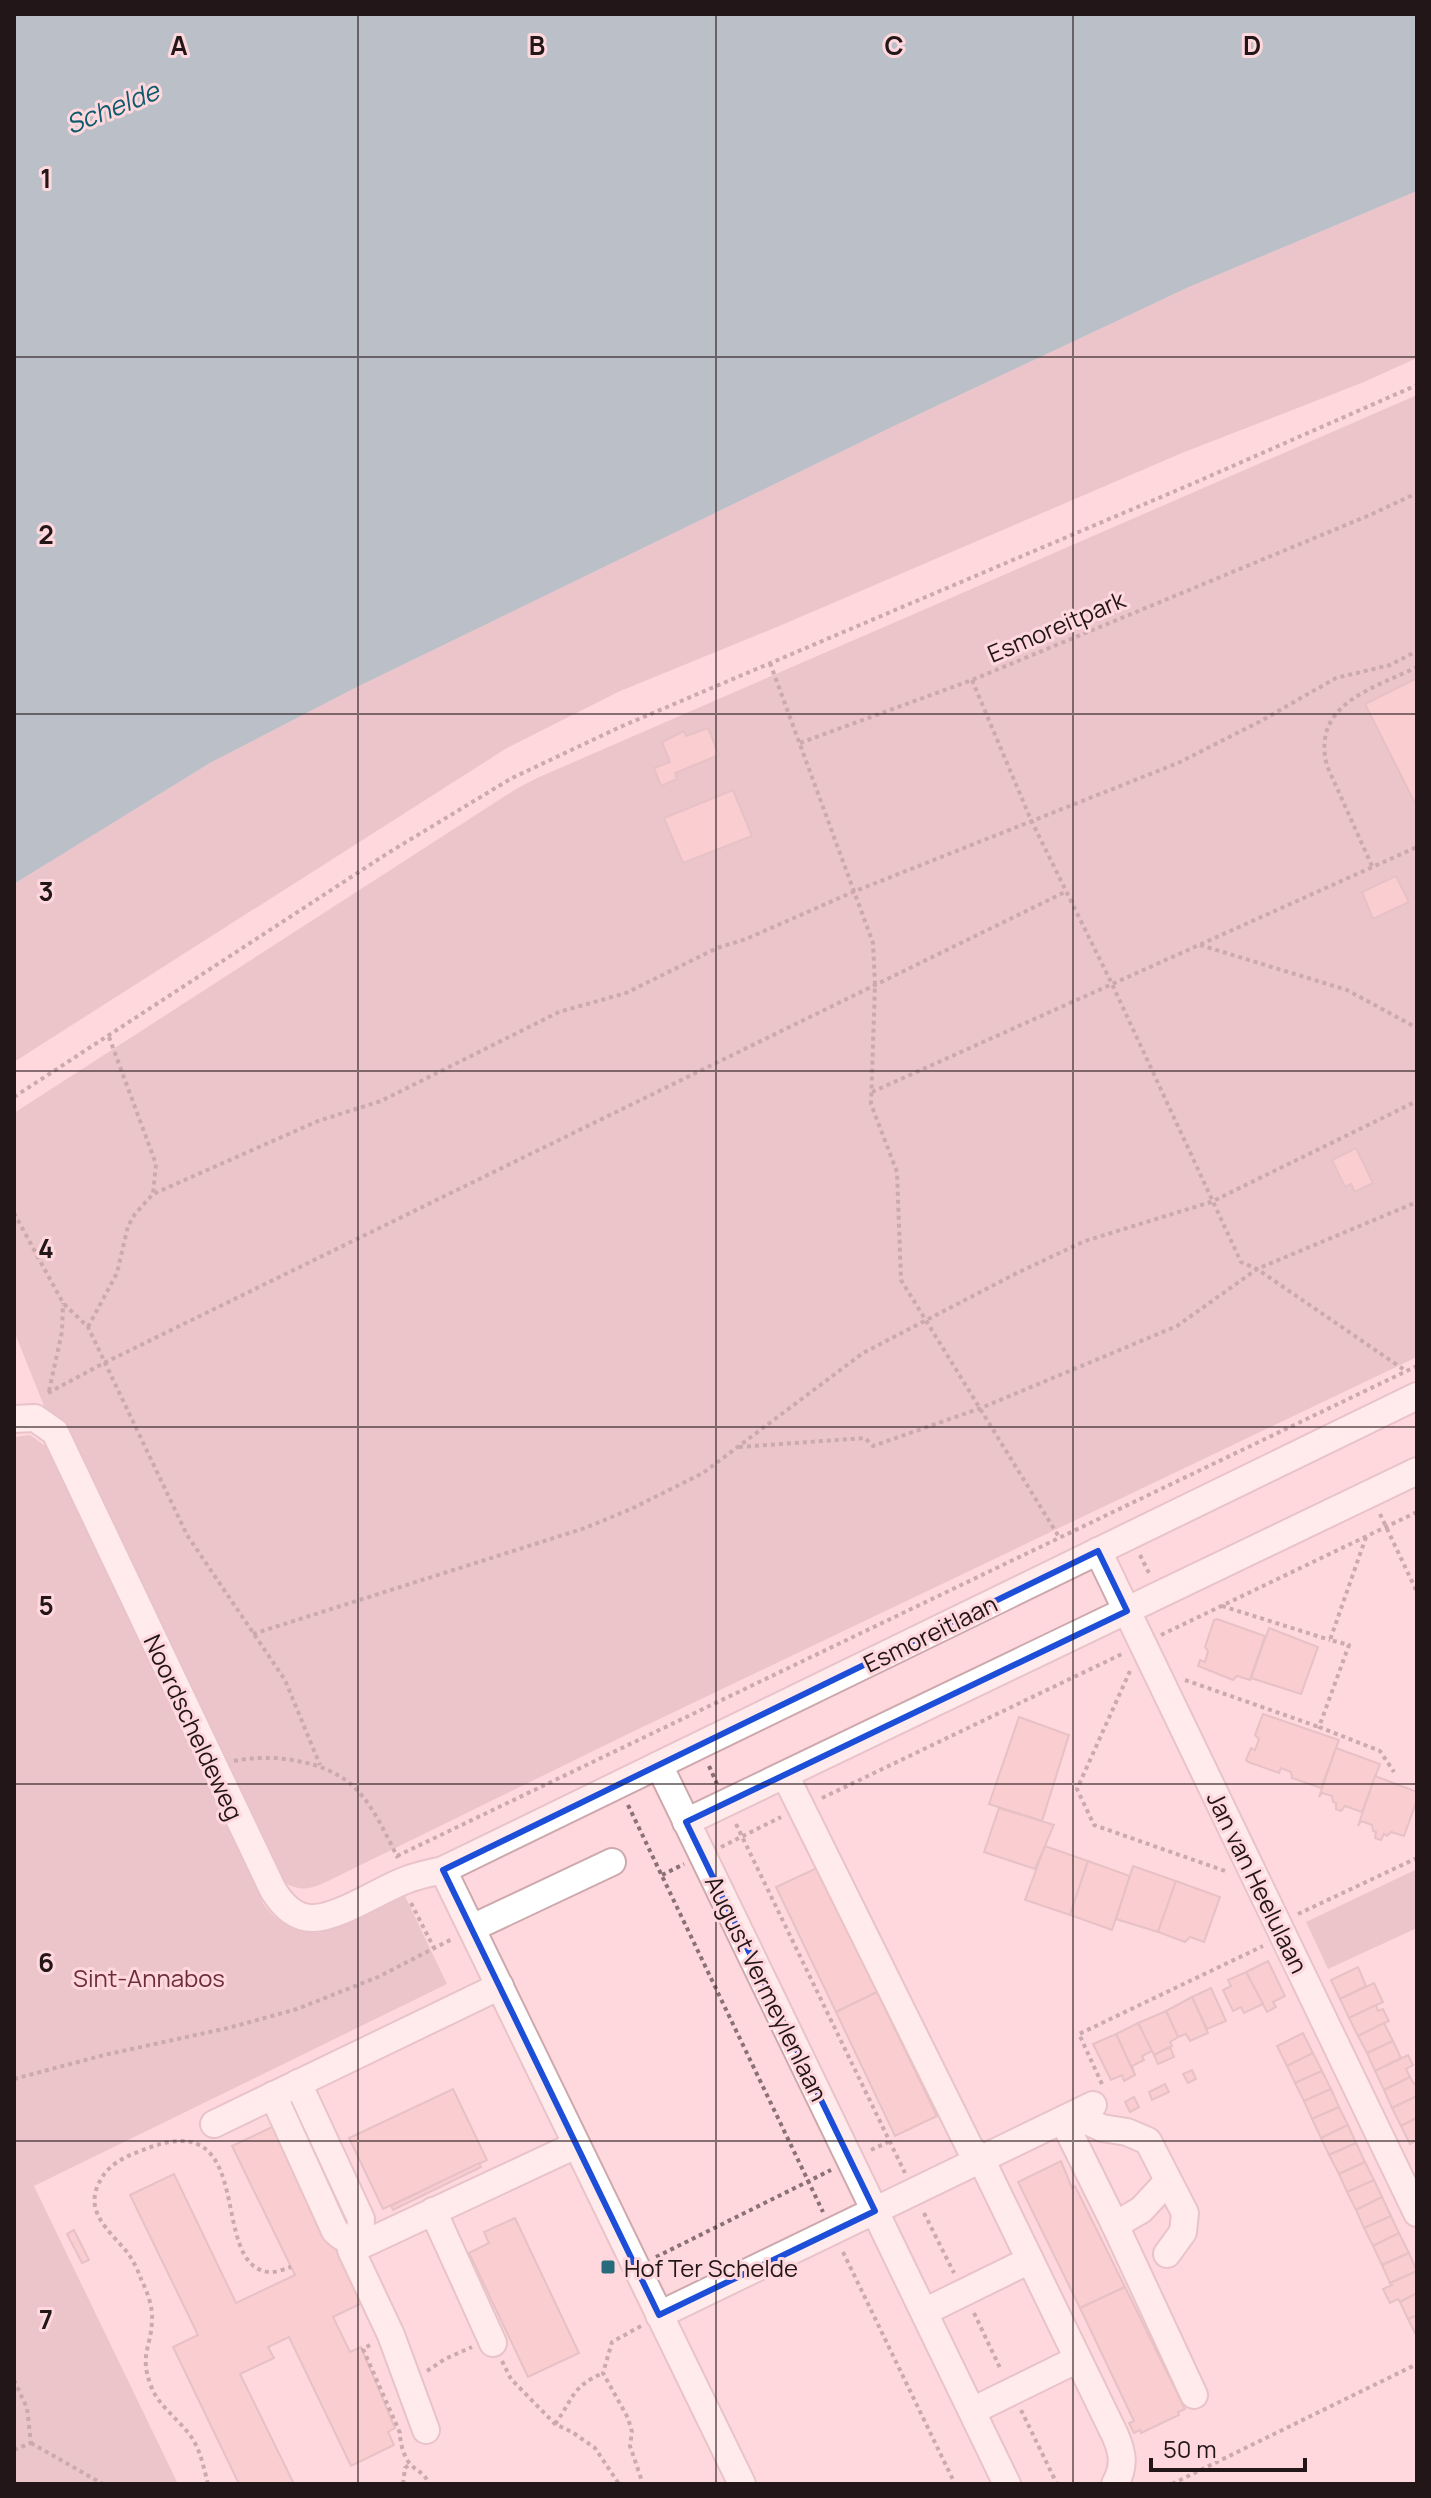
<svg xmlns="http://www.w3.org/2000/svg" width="1431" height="2498" viewBox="0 0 1431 2498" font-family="Manrope,sans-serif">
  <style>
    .green { fill: #d2aeb2 }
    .water { fill: #68a0b0 }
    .building { fill: #f4bec4; stroke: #c8a4a8; stroke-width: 2 }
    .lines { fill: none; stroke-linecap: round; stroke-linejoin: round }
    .minor-casing { stroke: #cda9ad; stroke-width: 30 }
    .path { stroke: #8a7174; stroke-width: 4; stroke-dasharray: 4 4; stroke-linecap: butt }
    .minor { stroke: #fff; stroke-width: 26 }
    .marked { fill: none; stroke: #1d4ed8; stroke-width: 6; stroke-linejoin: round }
    .grid { fill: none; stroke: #231618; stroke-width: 2; stroke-opacity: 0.55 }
    .poi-dot { fill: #286b7d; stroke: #ffd8dd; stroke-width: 3 }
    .labels { text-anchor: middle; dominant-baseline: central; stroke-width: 6; stroke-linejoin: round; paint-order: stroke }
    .street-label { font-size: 24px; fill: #231618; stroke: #ffd8dd }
    .park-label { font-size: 24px; fill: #6e2d3a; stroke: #ffd8dd }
    .poi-label { font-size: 24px; fill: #231618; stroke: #ffd8dd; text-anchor: start }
    .water-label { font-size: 26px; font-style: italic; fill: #0d5b6d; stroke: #ffd8dd }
    .grid-label { font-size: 26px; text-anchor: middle; font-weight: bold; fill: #231618; stroke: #ffd8dd; stroke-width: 6; stroke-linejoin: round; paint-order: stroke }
  </style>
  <rect width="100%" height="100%" fill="#ffd8dd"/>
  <g class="green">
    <path d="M1417,191V358L1364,382L1182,453L777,627L618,692L507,748L14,1062V884L210,763L355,688L892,427L1189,287Z"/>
    <path d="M1417,395V1357L628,1734L326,1882C307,1891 298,1891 280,1880L46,1411L14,1331V1113L516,789L537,778Z"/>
    <path d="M30,1435L48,1448L264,1905C279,1925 296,1931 320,1933L405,1896L447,1984L34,2186L178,2484H14V1437Z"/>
    <path d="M1417,1869V1928L1328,1969L1306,1922Z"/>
  </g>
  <path class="water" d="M14,14H1417V191L1189,287L892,427L355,688L210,763L14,884Z"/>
  <g class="building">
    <path d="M1417,678V807L1365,704Z"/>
    <path d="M708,728L719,755L675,773L677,779L661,786L654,768L670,762L662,742L684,731L686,736Z"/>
    <path d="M733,790L752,836L683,863L664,818Z"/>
    <path d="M1396,876L1409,902L1373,919L1362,892Z"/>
    <path d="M1356,1148L1373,1183L1355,1192L1351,1184L1345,1187L1332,1160Z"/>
    <path d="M1217,1619L1265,1636L1250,1680L1237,1676L1233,1680L1198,1666L1200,1660L1205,1662L1208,1651L1205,1647L1214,1620Z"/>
    <path d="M1269,1628L1318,1647L1301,1694L1251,1678Z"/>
    <path d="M1263,1714L1339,1740L1321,1788L1292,1778L1291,1772L1281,1768L1279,1773L1248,1762L1246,1760L1251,1748L1255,1750L1259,1739L1255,1735Z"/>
    <path d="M1019,1717L1069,1735L1042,1821L989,1804Z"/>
    <path d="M1336,1748L1380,1764L1362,1812L1345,1806L1341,1811L1336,1809V1803L1333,1802L1332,1796L1322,1793L1319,1797Z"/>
    <path d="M1375,1776L1417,1792V1800L1404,1836L1391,1832L1387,1836L1384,1834L1381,1840L1375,1838L1376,1832L1373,1831L1372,1825L1361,1821L1358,1826Z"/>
    <path d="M999,1808L1054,1825L1035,1869L984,1852Z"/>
    <path d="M1045,1846L1088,1861L1070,1915L1025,1900Z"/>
    <path d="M1088,1861L1130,1876L1112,1930L1070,1915Z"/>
    <path d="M1133,1866L1176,1881L1158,1932L1116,1919Z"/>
    <path d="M817,1868L877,1992L836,2012L776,1887Z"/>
    <path d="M1176,1881L1220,1897L1204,1942L1190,1937L1185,1942L1158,1932Z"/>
    <path d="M1268,1961L1285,1996L1273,2002L1276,2007L1267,2012L1246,1972Z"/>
    <path d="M1358,1967L1366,1986L1340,1999L1331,1980Z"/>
    <path d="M1246,1972L1263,2004L1244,2013L1241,2007L1233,2011L1223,1990L1231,1986L1228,1980Z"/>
    <path d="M1374,1983L1383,2002L1349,2018L1340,1999Z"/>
    <path d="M1211,1988L1226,2021L1207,2029L1192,1997Z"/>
    <path d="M877,1992L937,2116L895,2136L836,2012Z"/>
    <path d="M1192,1997L1208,2033L1190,2041L1186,2034L1178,2037L1166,2011Z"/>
    <path d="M1376,2005L1378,2011L1383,2009L1389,2021L1358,2036L1349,2018Z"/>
    <path d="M1166,2011L1178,2037L1170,2042L1172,2046L1154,2055L1138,2023Z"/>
    <path d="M1138,2023L1152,2051L1142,2056L1144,2060L1132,2066L1135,2075L1116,2034Z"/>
    <path d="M1384,2023L1393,2041L1367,2053L1358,2036Z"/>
    <path d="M1303,2033L1313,2053L1287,2066L1277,2046Z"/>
    <path d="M1116,2034L1135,2075L1124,2081L1122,2075L1111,2080L1093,2044Z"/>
    <path d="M1393,2041L1401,2058L1375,2071L1367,2053Z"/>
    <path d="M1170,2047L1174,2057L1158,2064L1154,2055Z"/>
    <path d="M1313,2053L1322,2071L1295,2083L1287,2066Z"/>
    <path d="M1408,2055L1413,2065L1406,2069L1410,2077L1384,2090L1375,2071Z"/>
    <path d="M1192,2070L1196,2079L1188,2083L1183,2074Z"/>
    <path d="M1322,2071L1331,2089L1304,2101L1295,2083Z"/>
    <path d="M1410,2077L1414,2084L1417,2082V2096L1392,2108L1384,2090Z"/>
    <path d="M1165,2084L1169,2092L1152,2100L1149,2092Z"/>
    <path d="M453,2089L487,2160L383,2209L349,2138Z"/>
    <path d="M1331,2089L1339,2107L1312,2119L1304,2101Z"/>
    <path d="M1417,2096V2118L1401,2126L1392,2108Z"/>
    <path d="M1134,2097L1139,2107L1130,2112L1125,2102Z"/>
    <path d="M1339,2107L1348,2125L1321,2138L1312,2119Z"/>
    <path d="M1417,2118V2140L1410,2144L1401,2126Z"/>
    <path d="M276,2125L362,2303L333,2317L350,2352L361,2347L395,2428L388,2432L394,2445L351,2466L289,2337L268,2347L274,2358L240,2374L294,2484H239L173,2347L198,2335L130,2195L174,2174L236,2303L295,2275L232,2146Z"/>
    <path d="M1348,2125L1356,2143L1329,2155L1321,2138Z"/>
    <path d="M1356,2143L1365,2162L1339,2174L1329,2155Z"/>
    <path d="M1061,2161L1072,2188L1075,2186L1125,2287L1080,2308L1018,2182Z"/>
    <path d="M1365,2162L1374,2180L1347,2192L1339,2174Z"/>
    <path d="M479,2163L481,2167L393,2210L391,2206Z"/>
    <path d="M1374,2180L1382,2197L1356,2210L1347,2192Z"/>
    <path d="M1382,2197L1391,2216L1364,2228L1356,2210Z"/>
    <path d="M1391,2216L1399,2233L1373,2246L1364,2228Z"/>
    <path d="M515,2218L579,2353L528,2377L469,2253L489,2243L484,2232Z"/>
    <path d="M74,2230L89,2260L82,2263L67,2234Z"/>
    <path d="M1399,2233L1409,2253L1382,2265L1373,2246Z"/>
    <path d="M1409,2253L1417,2271L1390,2283L1382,2265Z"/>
    <path d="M1417,2271V2293L1400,2302L1398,2299L1390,2303L1383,2289L1392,2285L1390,2283Z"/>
    <path d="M1125,2287L1185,2409L1178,2412L1179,2415L1141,2433L1140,2430L1134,2433L1129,2423L1134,2421L1080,2308Z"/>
    <path d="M1417,2293V2315L1408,2319L1400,2302Z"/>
    <path d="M1417,2315V2337L1408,2319Z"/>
  </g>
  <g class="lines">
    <defs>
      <g id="minor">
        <path d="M14,1419L35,1418L55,1432L273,1890C281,1903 294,1918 312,1918C337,1919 381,1889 406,1880C418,1875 431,1873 443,1870L1417,1396"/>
        <path d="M1098,1551L1417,2213"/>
        <path d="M659,1765L1007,2484"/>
        <path d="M785,1775L970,2148L981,2159L1115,2435C1123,2453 1125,2466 1115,2484"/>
        <path d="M686,1822L1417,1471"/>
        <path d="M443,1870L742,2484"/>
        <path d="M472,1928L612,1862"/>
        <path d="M273,2095L335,2231C349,2246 361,2239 361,2219L298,2083"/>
        <path d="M1074,2115L1102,2128L1127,2132L1148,2141L1185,2213L1183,2232L1167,2254"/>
        <path d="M1063,2120L1115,2225L1194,2395"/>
        <path d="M214,2124L500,1986"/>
        <path d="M433,2211L493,2343"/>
        <path d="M1115,2225L1141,2210L1167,2182"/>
        <path d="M924,2312L1030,2260"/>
        <path d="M659,2315L1093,2105"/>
        <path d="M972,2411L1078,2359"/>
        <path d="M426,2430L391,2335L351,2250L576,2145"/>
      </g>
    </defs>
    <use href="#minor" class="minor-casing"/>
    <g class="path">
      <path d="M770,663L873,943L875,985L871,1104L897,1172L901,1280L1059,1537"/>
      <path d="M972,680L1031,820L1112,984L1241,1262L1257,1269L1406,1371"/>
      <path d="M800,743L972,680L1370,515L1417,493"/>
      <path d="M1372,866L1327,766C1311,704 1372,689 1417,667"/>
      <path d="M1200,945L1347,990L1417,1028"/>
      <path d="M109,1037L156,1164L153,1194"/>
      <path d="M872,1092L1417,847"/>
      <path d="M14,1097L388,853L512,778L620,727L1194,483L1417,385"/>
      <path d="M14,1213L63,1303L88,1327L187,1535L285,1680L320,1765"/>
      <path d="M88,1327L117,1273L128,1226L135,1214L153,1194L318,1121L381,1101L559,1012L626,993L717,948L746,939L853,892L1178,763L1259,722L1336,678L1390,665L1417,651"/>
      <path d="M49,1391L62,1332L63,1303"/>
      <path d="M48,1393L106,1362L1067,891"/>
      <path d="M739,1447L865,1438L873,1446L981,1408L1177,1326L1257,1269L1417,1202"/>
      <path d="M1380,1514L1417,1592"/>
      <path d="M1366,1537L1330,1640L1349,1645L1319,1727L1380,1751L1394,1772"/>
      <path d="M1140,1555L1150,1575"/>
      <path d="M1222,1606L1330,1640"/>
      <path d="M253,1634L585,1528L631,1509L703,1473L863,1353L1017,1273L1085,1241L1211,1202L1417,1101"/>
      <path d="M1161,1635L1417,1512"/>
      <path d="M1130,1671L1077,1789L1094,1825L1228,1872"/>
      <path d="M1185,1680L1319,1727"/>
      <path d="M234,1761C272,1753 328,1760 356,1789C374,1807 386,1835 398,1858"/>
      <path d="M709,1766L717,1784"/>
      <path d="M822,1798L1124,1653"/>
      <path d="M628,1805L823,2212"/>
      <path d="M736,1824L905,2173"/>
      <path d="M721,1847L781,1817"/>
      <path d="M397,1856L1417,1366"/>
      <path d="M662,1875L684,1864"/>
      <path d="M411,1903L434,1948"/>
      <path d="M1298,1914L1417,1858"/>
      <path d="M14,2079L104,2055L228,2028L297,2009L378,1977L452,1939"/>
      <path d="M1102,2084L1079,2034L1263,1946"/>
      <path d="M871,2150L888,2142"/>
      <path d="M924,2213L954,2273"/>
      <path d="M843,2252L955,2484"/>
      <path d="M656,2257L831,2170"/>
      <path d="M974,2313L1001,2370"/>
      <path d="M641,2326L612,2342L603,2373L628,2418L632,2432L630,2446L643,2484"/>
      <path d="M370,2345L363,2349L400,2433C400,2443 404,2458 411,2465C419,2473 424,2472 429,2484"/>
      <path d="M502,2361L511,2379L555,2424L572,2432L595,2448L619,2484"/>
      <path d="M427,2371L445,2359L472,2347"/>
      <path d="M14,2380L27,2408L31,2443"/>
      <path d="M1021,2410L1057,2484"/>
      <path d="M555,2424C574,2398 571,2387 603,2373"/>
      <path d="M31,2443L103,2484"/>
      <path d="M14,2450L31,2443"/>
      <path d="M208,2484C204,2469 201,2452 192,2438C180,2420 158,2406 151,2386C139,2354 151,2349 152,2320C153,2307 147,2291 141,2279C138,2270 133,2260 127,2252C109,2230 82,2211 101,2179C111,2161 132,2154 151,2147C258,2109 208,2264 268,2272C275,2273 284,2269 291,2267"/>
      <path d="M403,2484L405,2468L410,2464"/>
      <path d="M1172,2484L1417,2364"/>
    </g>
    <use href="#minor" class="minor"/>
  </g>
  <path d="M0 0H1431V2498H0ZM1098,1551L1127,1611L686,1822L875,2211L659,2315L443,1870Z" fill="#ffd8dd" fill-opacity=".55" fill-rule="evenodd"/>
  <path class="marked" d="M1098,1551L1127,1611L686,1822L875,2211L659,2315L443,1870Z"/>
  <path class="grid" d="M358,14V2484M716,14V2484M1073,14V2484M14,357H1417M14,714H1417M14,1071H1417M14,1427H1417M14,1784H1417M14,2141H1417"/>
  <rect class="poi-dot" x="600" y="2259" width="16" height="16" rx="4"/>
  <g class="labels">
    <g class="street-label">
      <text transform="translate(1056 626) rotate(-23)">Esmoreitpark</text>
      <text transform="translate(930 1633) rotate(-26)">Esmoreitlaan</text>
      <text transform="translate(194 1727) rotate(65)">Noordscheldeweg</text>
      <text transform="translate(1258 1882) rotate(64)">Jan van Heelulaan</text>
      <text transform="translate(767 1988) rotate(64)">August Vermeylenlaan</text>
    </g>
    <g class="park-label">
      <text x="149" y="1977">Sint-Annabos</text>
    </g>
    <g class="poi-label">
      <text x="624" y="2267">Hof Ter Schelde</text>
    </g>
    <g class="water-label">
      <text transform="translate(112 107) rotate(-22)">Schelde</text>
    </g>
  </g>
  <g class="grid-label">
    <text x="179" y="55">A</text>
    <text x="537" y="55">B</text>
    <text x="894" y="55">C</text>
    <text x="1252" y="55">D</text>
    <text x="46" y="188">1</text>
    <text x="46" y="544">2</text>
    <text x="46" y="901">3</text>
    <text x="46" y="1258">4</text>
    <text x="46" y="1615">5</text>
    <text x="46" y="1972">6</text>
    <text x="46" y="2329">7</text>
  </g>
  <rect width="1431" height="2498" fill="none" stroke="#231618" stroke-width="32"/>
  <path d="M1151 2458v12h154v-12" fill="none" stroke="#231618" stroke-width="4"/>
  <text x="1163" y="2458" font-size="24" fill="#231618" stroke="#ffd8dd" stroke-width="6" paint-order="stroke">50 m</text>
</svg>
